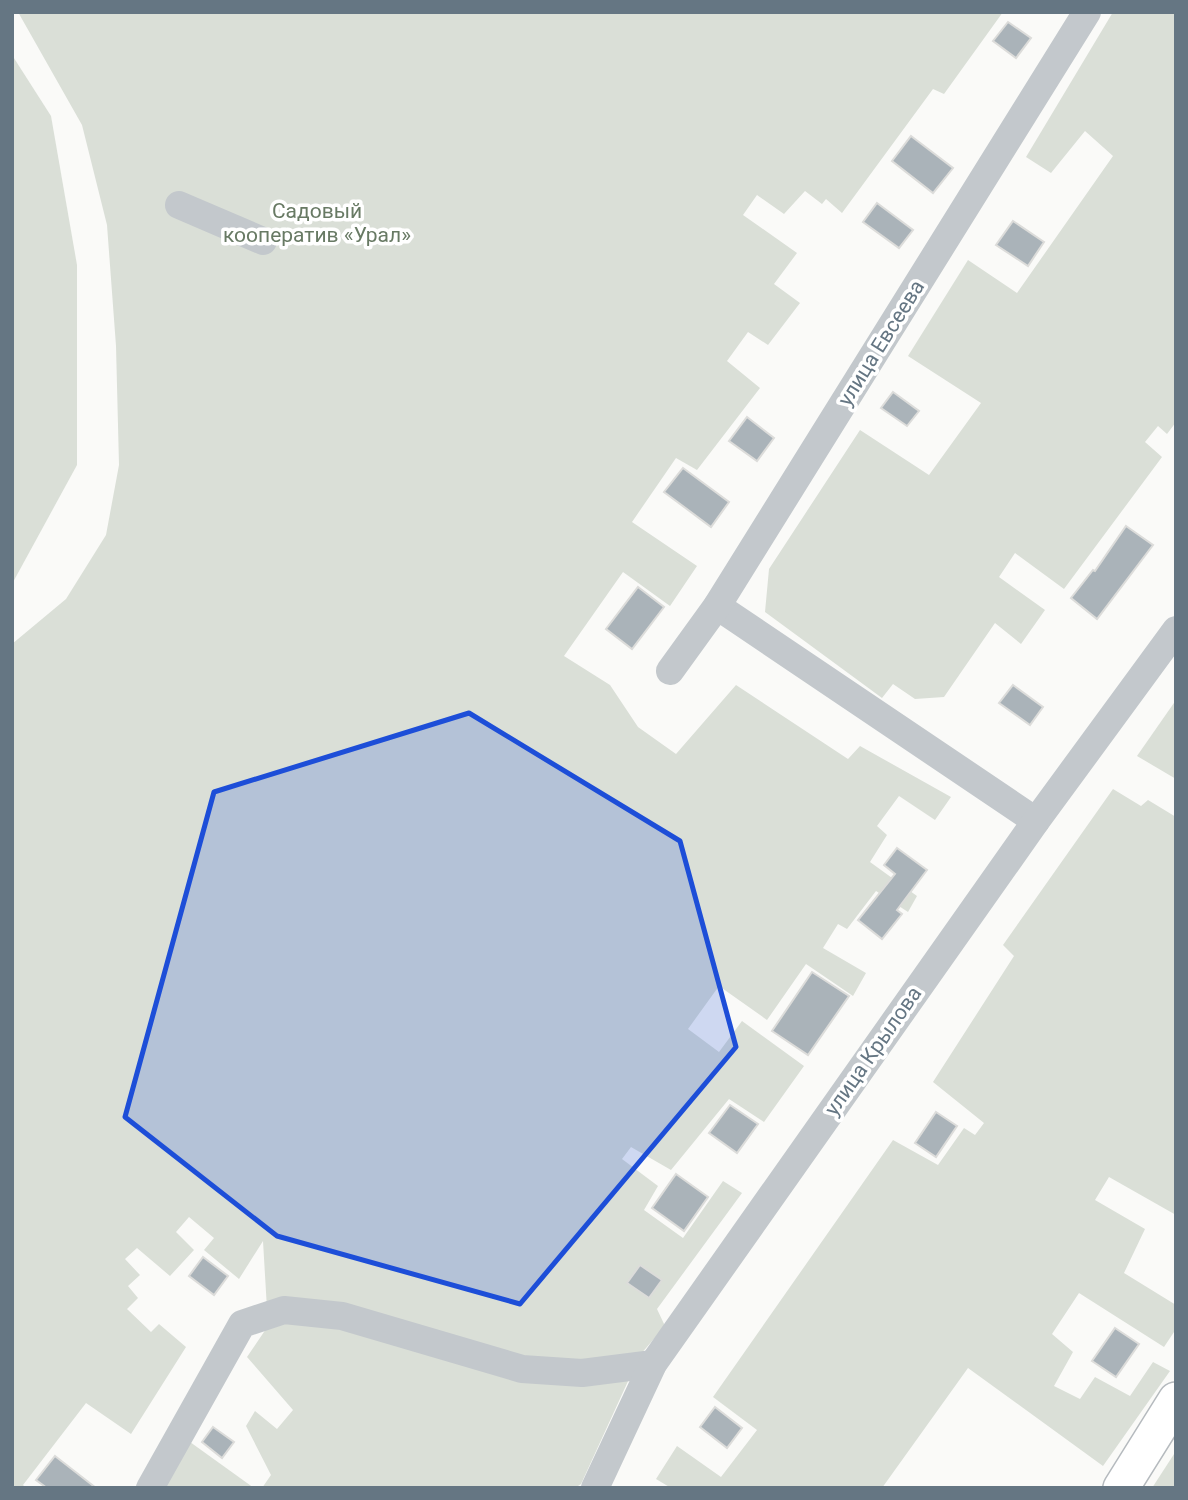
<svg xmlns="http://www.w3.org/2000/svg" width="1188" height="1500" viewBox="0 0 1188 1500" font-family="Roboto,sans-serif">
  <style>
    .green { fill: #dadfd7 }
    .building { fill: #aab3b9; stroke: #dcdcda; stroke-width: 2 }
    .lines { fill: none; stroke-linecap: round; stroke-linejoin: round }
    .major-casing { stroke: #b5babe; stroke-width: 38 }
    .minor { stroke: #c3c8cc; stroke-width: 28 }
    .major { stroke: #fff; stroke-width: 35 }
    .marked { fill: #1d4ed8; fill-opacity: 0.2; stroke: #1d4ed8; stroke-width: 5; stroke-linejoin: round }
    .labels { text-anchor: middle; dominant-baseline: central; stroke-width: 7; stroke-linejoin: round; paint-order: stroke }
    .park-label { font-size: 21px; fill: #687a64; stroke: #fff }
    .street-label { font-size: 21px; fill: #657683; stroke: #fff }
  </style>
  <rect width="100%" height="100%" fill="#fafaf8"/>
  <g class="green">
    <path d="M18,12H1003L944,94L933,89L842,213L826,199L822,204L805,191L784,214L757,195L743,215L797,253L774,284L800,303L768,345L748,332L727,361L760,388L697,470L676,458L632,522L697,566L670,606L623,572L564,656L610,685L638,727L676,754L736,685L848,759L860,746L951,797L935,820L899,796L877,826L887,835L870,862L917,896L908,912L876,891L847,929L838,924L823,948L866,973L853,996L806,964L767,1020L719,986L688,1029L719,1052L742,1021L804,1066L764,1122L729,1099L671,1170L631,1147L622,1159L658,1186L644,1210L683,1238L723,1181L742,1193L657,1309L665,1326L640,1355L581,1484L575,1488H262L271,1475L246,1426L255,1411L277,1429L293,1410L247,1357L268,1326L263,1241L239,1279L204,1250L214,1238L189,1217L176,1232L194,1250L170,1276L137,1248L125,1259L140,1275L128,1286L138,1298L127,1309L151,1332L159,1324L186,1347L131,1434L86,1403L23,1485L26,1488H12V644L66,599L106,535L119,465L116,346L107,225L82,125Z"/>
    <path d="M1113,12H1176V422L1167,434L1158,426L1145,442L1162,457L1064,589L1015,553L999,577L1045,610L1021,644L995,623L944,697L915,699L893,684L882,698L765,612L769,569L860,430L929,475L981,403L908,356L968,260L1017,293L1113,156L1085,131L1051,173L1026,157Z"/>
    <path d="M12,55L51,116L77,265V465L12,584Z"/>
    <path d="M1176,700V779L1137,756Z"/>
    <path d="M1113,789L1141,806L1148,800L1176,817V1215L1109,1177L1095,1200L1145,1229L1124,1273L1176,1305V1329L1164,1347L1079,1293L1052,1334L1073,1352L1054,1386L1080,1399L1095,1377L1130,1396L1153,1362L1170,1371L1103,1466L968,1368L882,1488H671L656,1479L677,1446L721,1477L757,1430L713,1397L893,1140L938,1165L964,1128L975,1135L984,1123L933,1082L1014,956L1003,945Z"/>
    <path d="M190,1442L254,1488H164Z"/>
    <path d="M1176,1451V1488H1152Z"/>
  </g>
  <g class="building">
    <path d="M1008,22L1031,38L1016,58L993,41Z"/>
    <path d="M911,136L953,168L933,193L892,161Z"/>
    <path d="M877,203L913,230L899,248L863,222Z"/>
    <path d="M1013,221L1044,242L1028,266L996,245Z"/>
    <path d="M893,392L919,411L907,426L881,408Z"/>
    <path d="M747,417L774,438L757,461L729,441Z"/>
    <path d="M683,468L729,502L711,527L664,492Z"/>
    <path d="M1126,526L1153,545L1097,619L1071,598L1093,570L1095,571Z"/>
    <path d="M638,587L664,607L632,649L606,629Z"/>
    <path d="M1013,685L1043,707L1030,725L999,703Z"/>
    <path d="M897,848L927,870L897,910L902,914L882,939L858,920L895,874L884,865Z"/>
    <path d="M812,972L849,996L808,1055L772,1031Z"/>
    <path d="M730,1105L758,1124L737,1153L709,1133Z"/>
    <path d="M936,1112L957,1126L936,1157L915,1143Z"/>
    <path d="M676,1174L708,1197L684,1231L652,1208Z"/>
    <path d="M203,1257L228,1276L214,1295L189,1276Z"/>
    <path d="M640,1265L662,1280L649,1298L627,1283Z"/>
    <path d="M1115,1328L1139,1344L1116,1377L1092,1361Z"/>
    <path d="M715,1407L742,1428L727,1448L700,1427Z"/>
    <path d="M213,1427L234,1442L222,1458L202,1442Z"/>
    <path d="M55,1456L96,1488H47L36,1480Z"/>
  </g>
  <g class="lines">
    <defs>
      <path id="major" d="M1121,1488L1176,1400"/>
    </defs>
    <use href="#major" class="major-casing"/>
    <g class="minor">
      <path d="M179,205L263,241"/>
      <path d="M717,606L1036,821"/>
      <path d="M670,671L717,606L1087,12"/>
      <path d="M150,1488L242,1324L284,1310L342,1316L522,1369L582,1373L653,1364"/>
      <path d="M595,1488L653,1364L1036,821L1176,630"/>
    </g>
    <use href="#major" class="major"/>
  </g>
  <path class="marked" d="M469,713L680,841L736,1047L520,1304L277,1236L125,1117L214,792Z"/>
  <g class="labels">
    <g class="park-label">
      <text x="317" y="211">Садовый<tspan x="317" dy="24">кооператив «Урал»</tspan></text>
    </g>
    <g class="street-label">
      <text transform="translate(881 343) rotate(-58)">улица Евсеева</text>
      <text transform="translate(873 1051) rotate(-55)">улица Крылова</text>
    </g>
  </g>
  <rect width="1188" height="1500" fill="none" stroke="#657683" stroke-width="28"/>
</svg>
